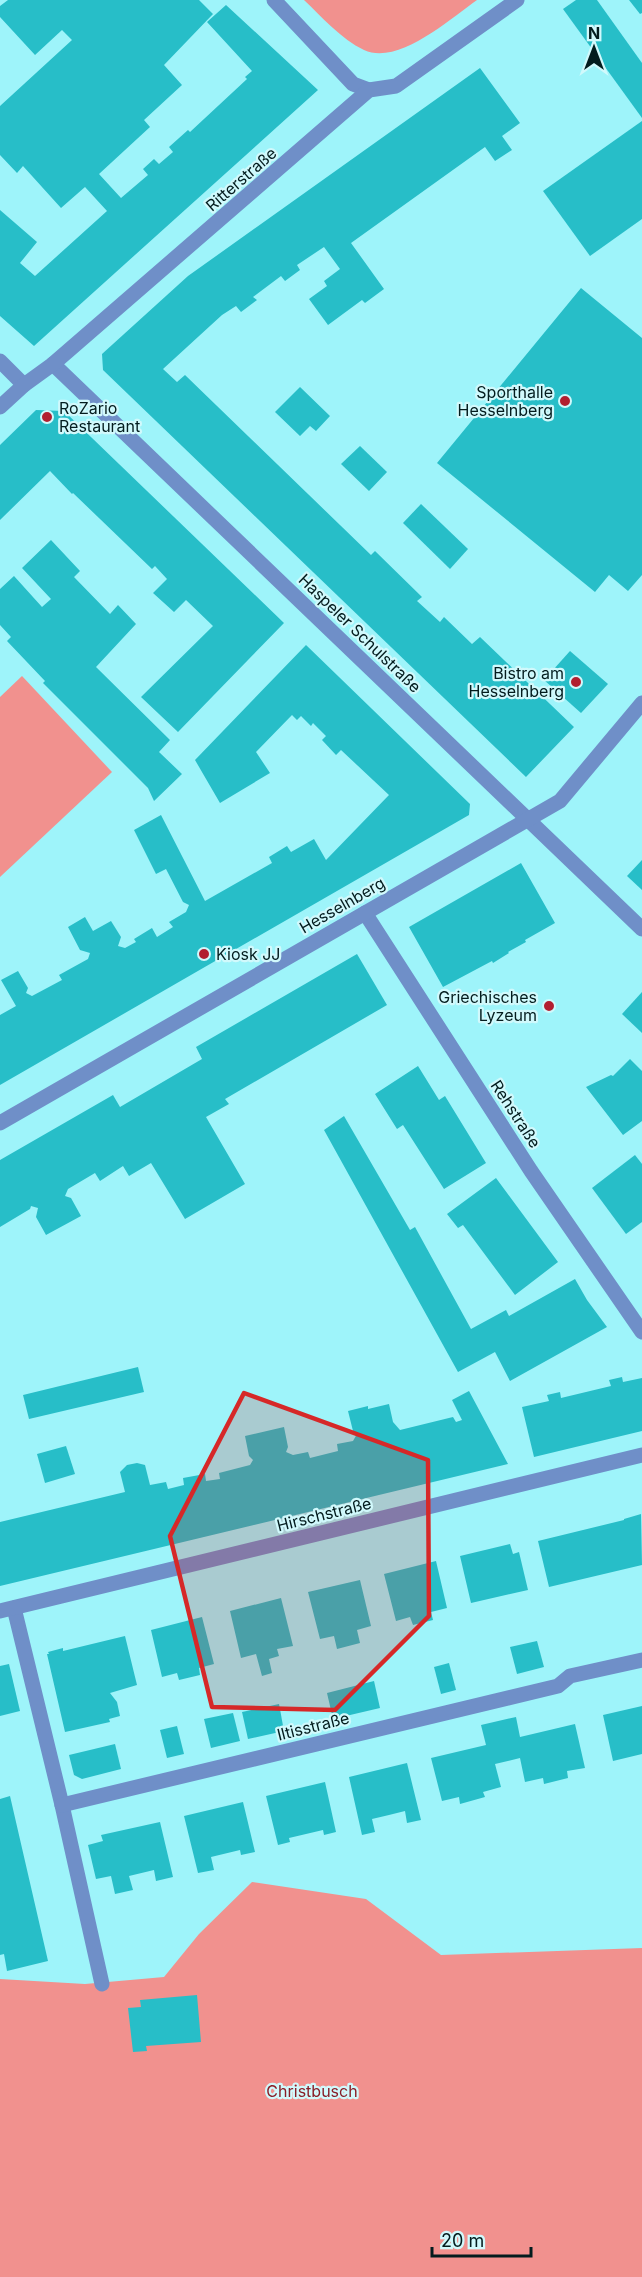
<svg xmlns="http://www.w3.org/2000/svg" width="642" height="2277" viewBox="0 0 642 2277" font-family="Inter,sans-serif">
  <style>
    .green { fill: #f1918e }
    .building { fill: #27bec8 }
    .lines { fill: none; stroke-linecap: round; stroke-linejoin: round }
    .minor { stroke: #6f8fc8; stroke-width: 15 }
    .marked { fill: #d62828; fill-opacity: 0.2; stroke: #d62828; stroke-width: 4.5; stroke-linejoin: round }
    .poi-dot { fill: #b21f30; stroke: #d1f9fc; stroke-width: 2 }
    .labels { text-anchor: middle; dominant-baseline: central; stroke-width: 4.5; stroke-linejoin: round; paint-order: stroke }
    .street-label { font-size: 16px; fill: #031c1e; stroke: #d1f9fc }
    .poi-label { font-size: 16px; fill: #031c1e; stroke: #d1f9fc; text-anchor: end }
    .park-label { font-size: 16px; fill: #891e27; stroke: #d1f9fc }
  </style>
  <rect width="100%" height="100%" fill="#9ef4fa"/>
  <g class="green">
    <path d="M304,0H477C450,19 398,66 364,50C341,39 322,17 304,0Z"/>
    <path d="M22,676L112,772L0,877V697Z"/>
    <path d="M252,1882L366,1899L441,1955L642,1948V2277H0V1979L85,1984L164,1977L199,1934Z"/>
  </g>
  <g class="building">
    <path d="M8,0H199L213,14L164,65L182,85L144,120L150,127L99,174L121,198L148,175L143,169L154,159L159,164L173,152L169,147L188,130L190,132L247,79L245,77L252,71L207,22L226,5L318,90L34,346L0,316V210L37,242L20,263L35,276L107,211L85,187L61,208L23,166L17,173L0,155V106L72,40L62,30L35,55L0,17V6Z"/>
    <path d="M576,0H597L642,63V118L563,9Z"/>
    <path d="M629,0H642V13L640,14Z"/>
    <path d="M480,68L520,123L502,136L512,150L495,161L485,147L351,243L384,289L365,303L362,300L328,325L309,299L327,286L324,281L340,269L324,247L297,265L300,270L285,281L281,276L253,297L257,300L241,312L236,306L222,315L163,369L177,382L185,375L371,555L375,551L422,597L417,601L440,622L444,617L472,644L480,637L574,727L526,777L103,370L102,354L188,276Z"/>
    <path d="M642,121V219L590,256L543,191Z"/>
    <path d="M581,288L642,338V575L628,591L609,575L595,592L437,463Z"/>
    <path d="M300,387L330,416L316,431L310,426L300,436L275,412Z"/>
    <path d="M36,410L64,411L284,623L178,732L141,697L213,626L186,600L174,612L153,593L167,579L155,566L152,569L73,493L72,494L50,471L0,520V445Z"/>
    <path d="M360,446L387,472L369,491L341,464Z"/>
    <path d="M421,504L468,549L450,569L403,523Z"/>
    <path d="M51,540L80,571L74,577L110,614L118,605L136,624L96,667L170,740L159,752L182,774L154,801L148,788L43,683L45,681L7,641L11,637L0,625V589L14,576L42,607L51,599L22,568Z"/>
    <path d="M306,645L470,804L469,815L0,1085V1015L16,1006L1,980L18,971L28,988L26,993L32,996L62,980L59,975L88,959L90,953L80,950L68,927L85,917L93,931L111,921L121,937L118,946L125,948L136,942L134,939L152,928L157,937L173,927L169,922L186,912L189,905L183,902L166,869L156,874L134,830L161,815L205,901L272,863L269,857L287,846L291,852L314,839L326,860L389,795L341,750L336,755L322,740L326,736L313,723L311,726L301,716L297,720L292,715L256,752L270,773L220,803L195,760Z"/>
    <path d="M570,651L608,684L581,713L544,680Z"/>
    <path d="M642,860V890L627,876Z"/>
    <path d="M521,863L555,923L525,940L526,942L508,952L509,953L493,963L492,961L443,987L409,927Z"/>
    <path d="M357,954L387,1005L225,1099L229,1104L206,1117L245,1184L185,1219L151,1163L129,1176L123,1166L100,1181L95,1173L68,1189L65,1196L71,1198L81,1216L46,1235L36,1217L38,1208L31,1206L30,1209L0,1227V1160L113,1095L120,1107L202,1059L196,1047Z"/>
    <path d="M642,992V1033L622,1014Z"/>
    <path d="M630,1059L642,1071V1121L623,1135L586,1087L611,1075L613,1076Z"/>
    <path d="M418,1066L439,1100L445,1096L486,1163L444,1189L403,1125L397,1129L375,1094Z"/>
    <path d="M344,1116L410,1230L415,1227L471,1329L506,1310L509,1316L575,1279L587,1300L607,1327L510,1381L495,1352L458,1372L324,1130Z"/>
    <path d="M635,1155L642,1164V1222L626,1234L592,1188Z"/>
    <path d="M496,1178L558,1262L515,1295L463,1225L458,1228L447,1214Z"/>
    <path d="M138,1367L144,1392L29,1419L23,1395Z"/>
    <path d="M622,1377L623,1382L642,1378V1431L534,1457L522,1407L549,1401L547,1395L560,1392L561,1398L611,1386L609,1380Z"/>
    <path d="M469,1391L508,1464L0,1586V1522L125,1492L120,1472L127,1465L137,1463L145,1465L150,1485L166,1482L168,1489L184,1485L183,1478L205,1474L206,1481L220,1479L219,1473L250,1465L253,1460L249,1456L245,1436L284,1427L288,1447L286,1452L293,1455L308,1452L310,1458L338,1451L337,1444L353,1441L357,1434L353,1431L348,1411L368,1406V1409L389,1404L393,1422L400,1430L453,1417L456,1422L462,1420L452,1400Z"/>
    <path d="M66,1446L75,1474L45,1483L37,1454Z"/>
    <path d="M641,1514L642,1565L549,1587L538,1541L624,1520V1519Z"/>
    <path d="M510,1544L513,1554L519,1552L528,1590L471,1603L460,1556Z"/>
    <path d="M436,1561L447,1608L431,1612L433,1620L413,1625L410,1617L396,1621L384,1574Z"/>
    <path d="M360,1580L371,1626L357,1630L360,1643L337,1649L334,1636L320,1639L308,1592Z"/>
    <path d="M281,1598L293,1646L277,1649L279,1656L269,1659L272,1673L262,1676L256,1654L241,1658L230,1611Z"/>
    <path d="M202,1617L214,1664L199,1668L200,1675L179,1680L177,1673L162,1677L151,1630Z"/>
    <path d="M125,1636L137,1685L110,1693L117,1702L120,1716L109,1719L110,1722L65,1732L47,1654H49L48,1652L63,1648V1651Z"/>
    <path d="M537,1641L544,1667L517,1674L510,1647Z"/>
    <path d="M449,1663L456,1690L441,1694L434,1667Z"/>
    <path d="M9,1664L20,1711L0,1716V1666Z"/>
    <path d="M374,1681L380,1708L333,1719L327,1693Z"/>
    <path d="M279,1704L284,1731L248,1739L242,1712Z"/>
    <path d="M642,1706V1754L613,1761L603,1715Z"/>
    <path d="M233,1713L240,1741L211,1748L204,1719Z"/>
    <path d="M516,1717L520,1737L575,1724L585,1768L567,1771L568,1778L544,1784L543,1778L525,1782L520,1758L495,1764L501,1787L483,1792L485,1797L460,1804L459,1797L442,1801L431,1758L486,1745L481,1725Z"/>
    <path d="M177,1726L184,1754L167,1758L160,1730Z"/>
    <path d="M115,1744L121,1769L82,1779L74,1775L69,1755Z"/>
    <path d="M407,1763L421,1820L407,1823L405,1811L389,1815L372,1819L375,1832L362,1835L349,1777Z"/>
    <path d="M325,1782L336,1832L324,1835L323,1830L289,1838L290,1842L278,1845L266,1796Z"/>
    <path d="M10,1796L48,1961L7,1971L4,1954L0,1955V1799Z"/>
    <path d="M243,1802L255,1852L241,1855L240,1850L211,1857L214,1870L198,1873L184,1816Z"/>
    <path d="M160,1822L173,1877L156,1881L154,1870L129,1876L133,1890L115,1894L111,1876L96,1879L88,1845L103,1841L101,1835Z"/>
    <path d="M197,1995L201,2042L146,2046L147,2051L133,2052L128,2008L141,2007L140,2000Z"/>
  </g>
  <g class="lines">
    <g class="minor">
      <path d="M274,0L353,84L369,90"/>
      <path d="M0,361L24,385"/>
      <path d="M53,364L642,929"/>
      <path d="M0,407L24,385L53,364L369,90L396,86L517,0"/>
      <path d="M365,913L531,1171L642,1332"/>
      <path d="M0,1123L560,801L642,703"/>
      <path d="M14,1608L62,1805L102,1984"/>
      <path d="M0,1611L642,1455"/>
      <path d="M62,1805L558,1686L570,1676L642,1660"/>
    </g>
  </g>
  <path class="marked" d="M244,1393L428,1460L429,1616L335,1710L212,1707L170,1536Z"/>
  <g class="poi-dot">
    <circle cx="565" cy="401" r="6"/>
    <circle cx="47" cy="417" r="6"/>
    <circle cx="576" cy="682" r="6"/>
    <circle cx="204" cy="954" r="6"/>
    <circle cx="549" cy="1006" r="6"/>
  </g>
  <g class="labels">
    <g class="street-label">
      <text transform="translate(241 179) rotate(-41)">Ritterstraße</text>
      <text transform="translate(360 633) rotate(44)">Haspeler Schulstraße</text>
      <text transform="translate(342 905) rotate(-30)">Hesselnberg</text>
      <text transform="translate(516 1114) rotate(57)">Rehstraße</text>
      <text transform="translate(324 1514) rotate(-14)">Hirschstraße</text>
      <text transform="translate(313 1726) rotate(-14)">Iltisstraße</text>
    </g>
    <g class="poi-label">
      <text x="553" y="392">Sporthalle<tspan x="553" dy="18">Hesselnberg</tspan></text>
      <text x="59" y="408" text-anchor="start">RoZario<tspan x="59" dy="18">Restaurant</tspan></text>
      <text x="564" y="673">Bistro am<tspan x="564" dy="18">Hesselnberg</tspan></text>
      <text x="216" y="954" text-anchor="start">Kiosk JJ</text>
      <text x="537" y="997">Griechisches<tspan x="537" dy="18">Lyzeum</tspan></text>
    </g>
    <g class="park-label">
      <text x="312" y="2091">Christbusch</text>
    </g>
  </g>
  <g transform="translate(594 48)" stroke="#d1f9fc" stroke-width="4.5" paint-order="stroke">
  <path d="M0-4.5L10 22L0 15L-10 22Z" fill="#031c1e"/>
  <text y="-9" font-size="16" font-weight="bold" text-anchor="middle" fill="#031c1e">N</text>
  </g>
  <path d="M432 2247v9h99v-9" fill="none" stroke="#031c1e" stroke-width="3"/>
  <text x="441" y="2247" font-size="18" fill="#031c1e" stroke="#d1f9fc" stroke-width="4.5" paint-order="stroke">20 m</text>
</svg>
